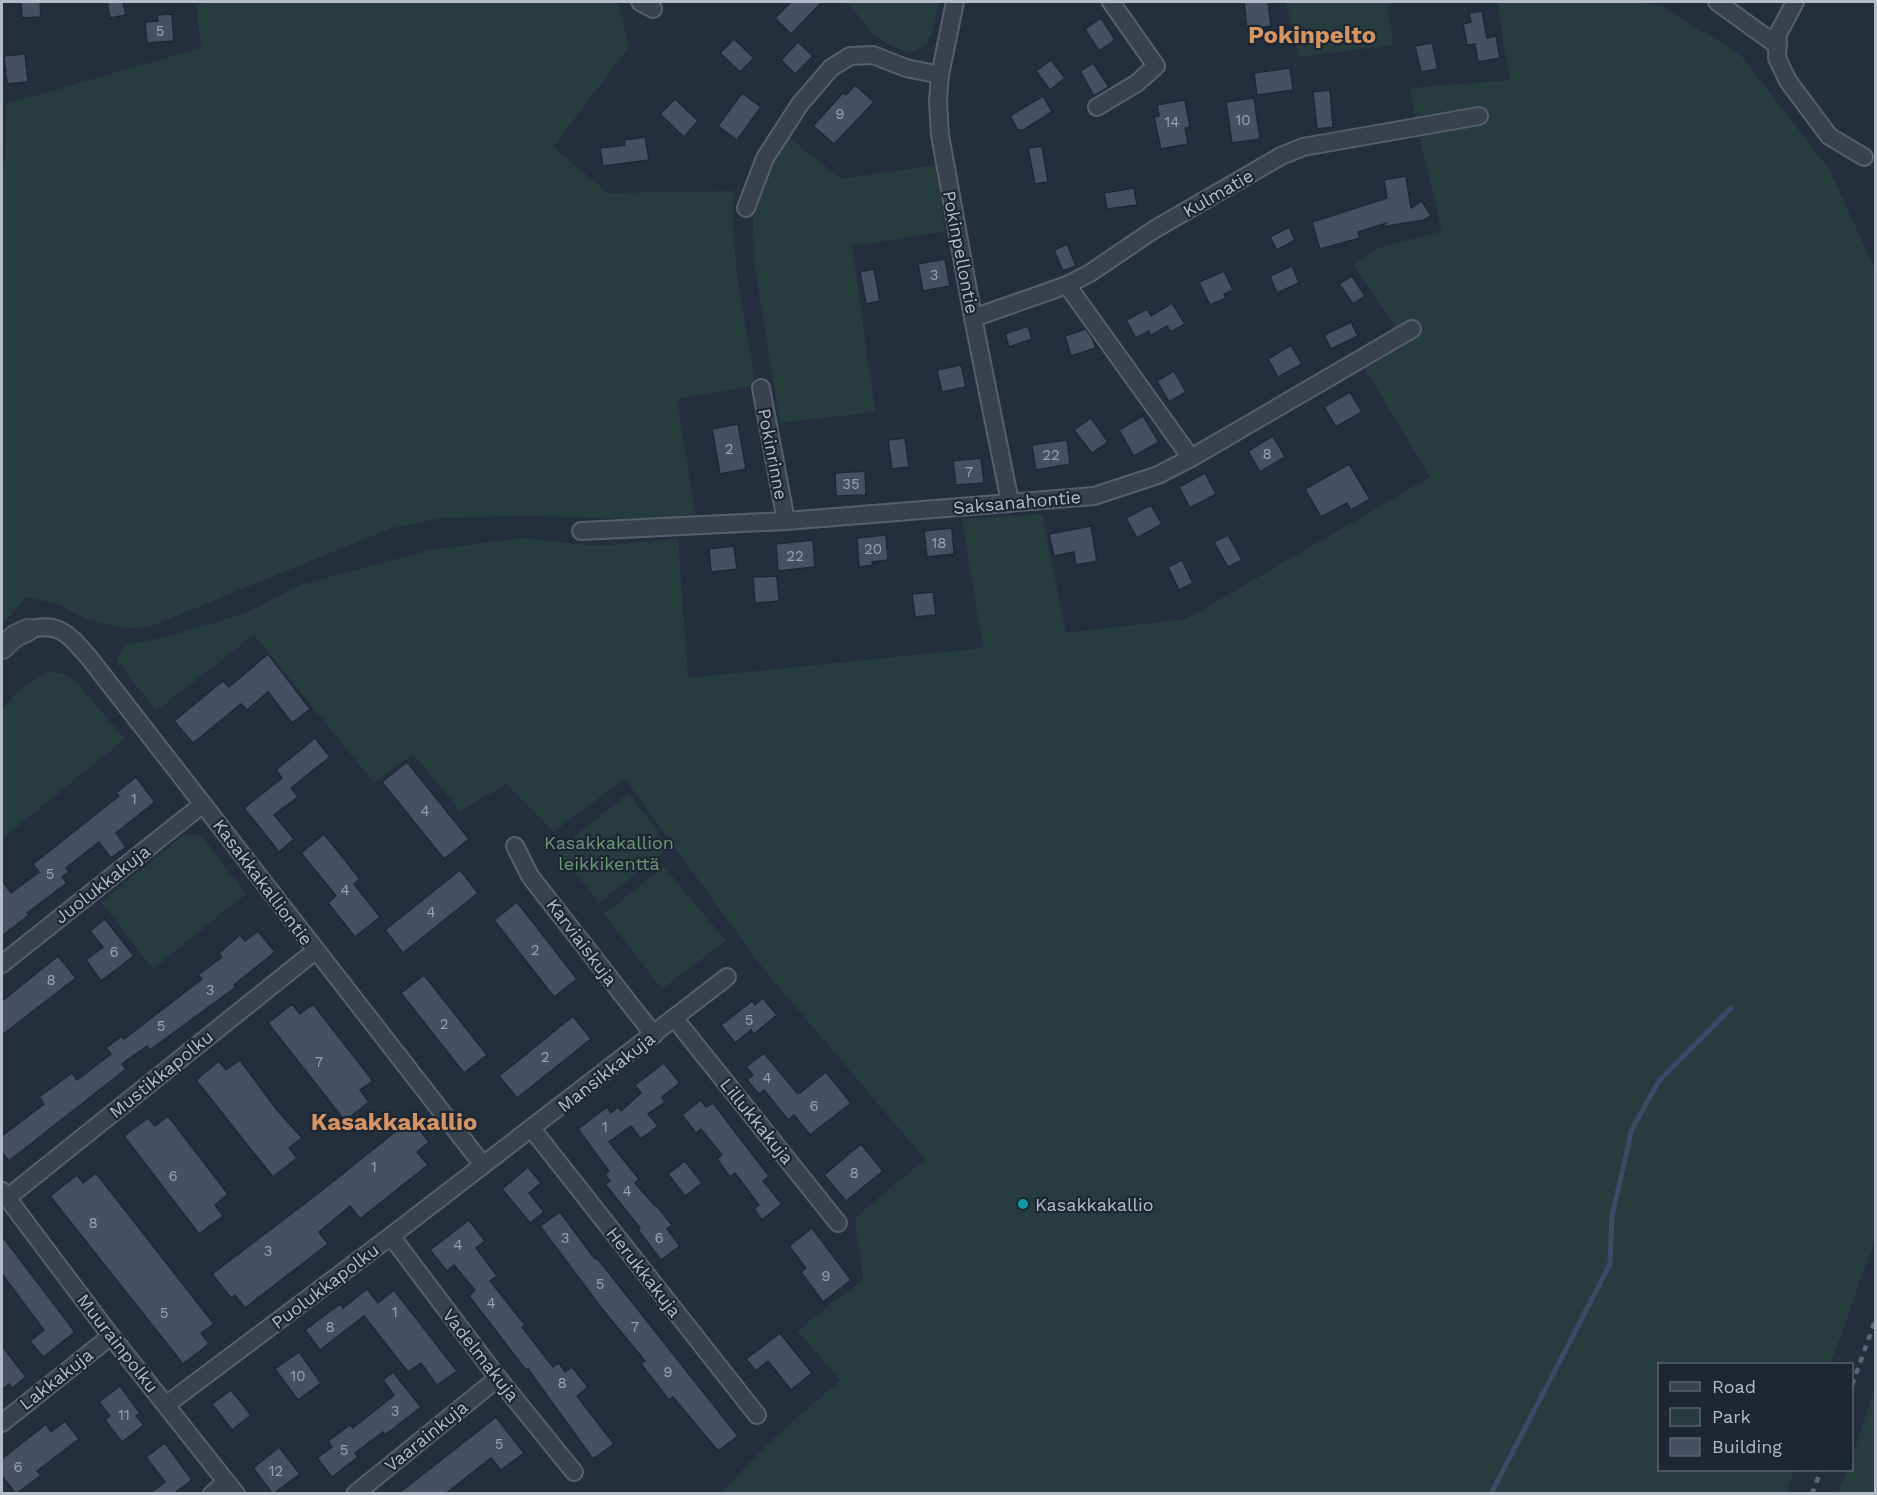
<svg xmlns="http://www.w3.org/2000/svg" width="1877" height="1495" viewBox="0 0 1877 1495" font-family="'Work Sans',sans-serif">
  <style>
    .green { fill: #263c3f }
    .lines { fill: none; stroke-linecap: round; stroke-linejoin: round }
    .stream { stroke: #394c67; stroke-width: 5 }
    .building { fill: #455162; stroke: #1f2835; stroke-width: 1.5 }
    .minor-casing { stroke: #565f6c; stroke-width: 20 }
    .tertiary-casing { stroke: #565f6c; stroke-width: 24 }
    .minor { stroke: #38414e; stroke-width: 16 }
    .tertiary { stroke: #38414e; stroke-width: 21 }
    .rail { stroke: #5a6575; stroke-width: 4.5; stroke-dasharray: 6 6; stroke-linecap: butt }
    .culture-dot { fill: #0f9aa8; stroke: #1d2633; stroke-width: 2 }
    .labels { text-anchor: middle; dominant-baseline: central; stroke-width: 4.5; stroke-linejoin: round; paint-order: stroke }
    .number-label { font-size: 15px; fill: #98a1af }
    .street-label { font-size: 18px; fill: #b4bcc9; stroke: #1d2633 }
    .park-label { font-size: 18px; fill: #6b9a76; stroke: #1d2633 }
    .poi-label { font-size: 18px; fill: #b4bcc9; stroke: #1d2633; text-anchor: start }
    .district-label { font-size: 24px; font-weight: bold; fill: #d59563; stroke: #1d2633 }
  </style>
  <rect width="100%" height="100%" fill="#242f3e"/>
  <g class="green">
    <path d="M204,2H618L629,47L553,147L608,193L734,191C729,256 746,323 756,386L677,399L696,520L522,516L441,518L389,529L149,627L126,628L88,620L60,605L27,597L2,624V161H5L6,104L201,48L196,6Z"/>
    <path d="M845,2H939L932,34L925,46L911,53C894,48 879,41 868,28C860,19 855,9 845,2Z"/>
    <path d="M1286,2H1403L1387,4L1393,45L1299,57Z"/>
    <path d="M1497,2H1638L1661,6L1740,54L1829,169L1875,269V1239L1831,1364H1660V1470H1794L1786,1493H721L766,1445L840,1380L797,1331L863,1279L855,1218L925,1159L764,970L625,779L553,832L506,784L460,811L413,754L374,783L254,635L156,711L116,659L126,644L144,642L187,631L246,613L300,585L431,550L521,538L597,546L678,539L688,678L983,648L962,519L1042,514L1066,633L1186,619L1430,477L1365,369L1407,343L1353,264L1381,247L1442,231L1415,118L1410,88L1510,80Z"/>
    <path d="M788,136L841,179L935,165L945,231L852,246L875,412L780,423L754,260L753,220L762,186L778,151Z"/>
    <path d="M49,671L64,674L77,683L125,739L2,839V709L25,685Z"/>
    <path d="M629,793L669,848L599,903L557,850Z"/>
    <path d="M189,834L198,835L203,838L246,894L153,969L101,902L181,837Z"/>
    <path d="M664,867L726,941L662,989L604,914Z"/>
    <path d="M1875,1388V1493H1838L1847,1470H1852V1457Z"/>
  </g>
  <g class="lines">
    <path class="stream" d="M1491,1494L1610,1264L1612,1216L1632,1129L1659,1081L1731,1008"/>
  </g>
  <g class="building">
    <path d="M21,2H40L41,17L22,18Z"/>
    <path d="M107,2H123L126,15L110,18Z"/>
    <path d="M791,2H822L791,34L775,18Z"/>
    <path d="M1244,2H1268L1271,26L1247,29Z"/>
    <path d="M1482,11L1487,38L1496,36L1500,58L1478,62L1475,44L1467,45L1463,24L1471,22L1469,13Z"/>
    <path d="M172,14L174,41L147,43L145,22L158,21L157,15Z"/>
    <path d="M1101,18L1115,40L1099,51L1085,29Z"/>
    <path d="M734,39L754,58L740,72L720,53Z"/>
    <path d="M798,42L813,56L795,74L781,60Z"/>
    <path d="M1432,43L1438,69L1421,72L1415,46Z"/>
    <path d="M25,54L28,82L7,84L4,56Z"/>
    <path d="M1051,60L1065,78L1050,90L1036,71Z"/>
    <path d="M1093,63L1109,87L1094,96L1080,71Z"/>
    <path d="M1290,68L1293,90L1257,95L1254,73Z"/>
    <path d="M855,85L874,102L834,144L813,126L843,93L846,95Z"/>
    <path d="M1330,90L1333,127L1317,129L1313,92Z"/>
    <path d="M742,93L761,107L737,140L718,126Z"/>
    <path d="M1043,96L1052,112L1023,130H1018L1010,116Z"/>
    <path d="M1254,98L1260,139L1232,143L1226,102Z"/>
    <path d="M675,99L698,121L684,137L660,114Z"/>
    <path d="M1185,100L1190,127L1185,128L1188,144L1161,149L1154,117L1159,116L1157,105Z"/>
    <path d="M645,137L649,160L603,166L600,148L625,145L624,140Z"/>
    <path d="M1042,146L1048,182L1035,184L1028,148Z"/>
    <path d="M1406,176L1411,208L1422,201L1431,216L1424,220L1381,227L1387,223L1358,232L1360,238L1320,249L1312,222L1387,198L1384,180Z"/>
    <path d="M1134,188L1137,205L1107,209L1104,193Z"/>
    <path d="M1289,227L1295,240L1277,250L1270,237Z"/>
    <path d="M1067,244L1076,266L1063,271L1054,250Z"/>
    <path d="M945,259L950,286L923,291L918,264Z"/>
    <path d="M1292,266L1299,283L1277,293L1270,276Z"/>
    <path d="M874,269L880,301L866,304L860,272Z"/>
    <path d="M1224,271L1233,290L1224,294L1226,298L1210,305L1199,282Z"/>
    <path d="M1352,276L1365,296L1353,304L1339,284Z"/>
    <path d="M1172,303L1185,324L1171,332L1167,326L1150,336L1149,331L1136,338L1126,320L1147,309L1151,316Z"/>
    <path d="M1351,322L1358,336L1331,349L1324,335Z"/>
    <path d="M1028,326L1032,339L1009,347L1005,334Z"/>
    <path d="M1086,329L1092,338L1096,348L1071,356L1065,336Z"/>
    <path d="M1291,345L1302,364L1278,377L1268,359Z"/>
    <path d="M961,365L966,387L942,392L937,370Z"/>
    <path d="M1174,371L1186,392L1169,402L1157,381Z"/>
    <path d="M1350,392L1362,412L1336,427L1324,407Z"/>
    <path d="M1143,416L1159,442L1134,456L1119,430Z"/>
    <path d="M1091,418L1108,442L1092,453L1074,430Z"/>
    <path d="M738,424L746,469L720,474L712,429Z"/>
    <path d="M1273,436L1285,457L1260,472L1248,451Z"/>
    <path d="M905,438L909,467L892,469L888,440Z"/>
    <path d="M1067,440L1070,464L1036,470L1032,445Z"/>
    <path d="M981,458L984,483L956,485L953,461Z"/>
    <path d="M1349,464L1370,499L1351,510L1347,503L1321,517L1305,489Z"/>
    <path d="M865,471L866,495L836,496L835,473Z"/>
    <path d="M1205,473L1216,494L1190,508L1179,487Z"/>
    <path d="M1151,505L1162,524L1137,538L1126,518Z"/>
    <path d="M1091,526L1097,561L1076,565L1074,552L1054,556L1049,534Z"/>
    <path d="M952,528L954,554L927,557L924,531Z"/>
    <path d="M886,535L888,560L872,562L873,565L859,567L857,538Z"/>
    <path d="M1228,535L1242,560L1228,567L1214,542Z"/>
    <path d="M813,540L815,567L778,571L776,544Z"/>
    <path d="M734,546L737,569L711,572L709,549Z"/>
    <path d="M1182,560L1193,583L1179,590L1168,567Z"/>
    <path d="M777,576L779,601L755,603L753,577Z"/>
    <path d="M933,592L936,615L915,617L912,594Z"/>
    <path d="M268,654L310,709L292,723L268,692L247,710L241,704L193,743L174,721L223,681L229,687Z"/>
    <path d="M315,738L330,757L291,788L298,797L274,815L294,839L279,852L244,808L282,778L276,770Z"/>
    <path d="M407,762L469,839L444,859L382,782Z"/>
    <path d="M136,777L155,802L116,833L126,847L111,858L99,842L66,868L69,872L62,877L67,883L27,913L29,915L2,936V880L11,893L39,872L33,864L119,796L116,793Z"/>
    <path d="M324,834L360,879L354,884L380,917L355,937L328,903L336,896L301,853Z"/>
    <path d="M460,870L478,893L403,953L385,930Z"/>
    <path d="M517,902L577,979L554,997L494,920Z"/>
    <path d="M105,919L134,956L101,981L86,960L103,947L90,931Z"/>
    <path d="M258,931L275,952L234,985L236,987L150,1050L147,1046L122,1064L126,1069L9,1161L2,1152V1136L44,1104L39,1097L72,1073L77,1080L111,1054L106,1048L122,1036L124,1039L202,979L198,975L222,957L219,953L240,935L245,941Z"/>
    <path d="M58,956L76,978L2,1035V1001Z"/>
    <path d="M424,975L487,1055L464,1073L401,993Z"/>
    <path d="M763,998L777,1015L754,1034L751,1030L735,1043L721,1025L752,1001L755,1005Z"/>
    <path d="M292,1004L300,1014L313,1004L373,1081L360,1090L369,1102L345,1121L268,1023Z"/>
    <path d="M573,1016L591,1039L517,1098L499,1076Z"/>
    <path d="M764,1053L797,1093H800L826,1072L851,1103L810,1135L794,1115L788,1120L764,1090L759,1094L747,1080L753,1075L746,1067Z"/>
    <path d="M240,1060L277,1110L302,1138L289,1148L297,1158L273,1177L196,1080L219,1061L226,1070Z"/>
    <path d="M664,1063L680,1083L662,1097L665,1102L648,1114L658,1126L641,1139L631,1126L609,1142L639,1179L635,1183L655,1206L656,1205L672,1225L667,1229L680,1246L661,1260L638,1230L640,1228L605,1184L610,1181L605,1174L609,1171L578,1129L607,1107L611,1113L618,1107L621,1111L641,1093L635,1085Z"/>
    <path d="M701,1100L706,1107L713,1103L769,1176L763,1181L782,1204L762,1220L754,1209L759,1205L735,1173L730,1177L717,1159L722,1155L701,1129L696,1133L682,1115Z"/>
    <path d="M168,1116L228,1194L215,1205L223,1216L199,1234L124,1136L148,1118L155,1126Z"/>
    <path d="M411,1119L429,1142L417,1152L428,1165L360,1219L350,1206L319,1232L328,1244L245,1308L235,1295L231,1298L212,1274L320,1192Z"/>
    <path d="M861,1144L883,1171L846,1201L824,1175Z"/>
    <path d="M685,1161L702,1183L685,1196L668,1174Z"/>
    <path d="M528,1167L541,1183L529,1193L544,1212L530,1223L502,1189Z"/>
    <path d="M96,1173L214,1324L201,1333L209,1344L183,1364L50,1196L77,1175L83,1183Z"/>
    <path d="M560,1212L595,1259L597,1258L738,1436L718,1451L673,1397L669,1400L641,1364L645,1361L603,1310L540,1226Z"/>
    <path d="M469,1220L485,1241L476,1248L497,1276L490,1281L525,1325L522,1327L553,1367L559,1363L565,1372L572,1367L588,1387L577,1396L614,1444L593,1459L528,1369L526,1370L469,1296L475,1290L454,1265L447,1271L430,1250Z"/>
    <path d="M812,1228L851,1280L823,1302L801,1272L806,1268L789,1246Z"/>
    <path d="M2,1236L75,1332L43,1357L30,1341L44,1330L2,1274Z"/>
    <path d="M367,1289L378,1303L394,1290L457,1371L437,1385L421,1363L408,1372L364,1316L320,1350L305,1330L340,1304L343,1308Z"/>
    <path d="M780,1333L812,1373L791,1390L768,1361L756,1371L746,1359Z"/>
    <path d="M2,1346L26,1377L12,1388L9,1384L2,1390Z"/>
    <path d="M299,1352L321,1383L298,1400L275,1369Z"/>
    <path d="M393,1372L421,1407L385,1435L383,1432L355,1453L358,1457L332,1477L317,1458L332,1447L328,1441L350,1425L353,1428L394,1395L383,1380Z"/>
    <path d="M120,1386L140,1413L136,1416L144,1425L122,1442L105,1420L110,1416L99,1402Z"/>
    <path d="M231,1390L251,1415L232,1430L212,1404Z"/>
    <path d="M496,1417L524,1453L501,1470L491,1458L445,1494H398Z"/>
    <path d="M65,1421L79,1439L37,1471L41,1475L16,1494L2,1476V1459L46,1424L51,1432Z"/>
    <path d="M165,1443L192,1480L173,1494H149L165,1482L146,1457Z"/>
    <path d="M279,1447L300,1474L273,1494L253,1468Z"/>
  </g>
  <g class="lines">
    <defs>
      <g id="minor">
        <path d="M640,2L653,9"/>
        <path d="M955,2L940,75L938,101L940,135L973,318L1010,502"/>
        <path d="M1717,2L1778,46"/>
        <path d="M1795,2L1778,34L1777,58L1788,81L1829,136L1864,157"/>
        <path d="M1097,107L1137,83L1156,66L1111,2"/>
        <path d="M746,208L765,158L800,104L831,68L850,56L873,55L906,68L940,75"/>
        <path d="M1067,285L1191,458"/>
        <path d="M973,318L1067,285L1090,273L1155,229L1281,156L1303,147L1479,116"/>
        <path d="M761,388L786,521"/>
        <path d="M581,531L786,521L1094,496L1158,475L1191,458L1412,329"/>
        <path d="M28,630C60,620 71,637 91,660L483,1165"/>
        <path d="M515,846L530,876L654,1035"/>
        <path d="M2,964L203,804"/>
        <path d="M675,1019L838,1223"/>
        <path d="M532,1129L757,1415"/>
        <path d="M2,1191L111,1336L236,1494"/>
        <path d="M7,1198L315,951"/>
        <path d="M391,1236L498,1378L574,1472"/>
        <path d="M166,1405L391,1236L727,977"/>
        <path d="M2,1423L111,1336"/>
        <path d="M212,1494L226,1482"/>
        <path d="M355,1494L498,1378"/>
      </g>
      <path id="tertiary" d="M2,648L15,636L28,630"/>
    </defs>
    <use href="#minor" class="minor-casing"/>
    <use href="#tertiary" class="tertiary-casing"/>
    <use href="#minor" class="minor"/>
    <use href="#tertiary" class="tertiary"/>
    <g class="rail">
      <path d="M1852,1385L1876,1318"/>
      <path d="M1812,1494L1821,1470"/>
    </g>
  </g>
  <circle class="culture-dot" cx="1023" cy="1204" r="6"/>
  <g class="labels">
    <g class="number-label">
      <text x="160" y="31">5</text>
      <text x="840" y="114">9</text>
      <text x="1243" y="120">10</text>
      <text x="1172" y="122">14</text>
      <text x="934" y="275">3</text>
      <text x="729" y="449">2</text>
      <text x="1267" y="454">8</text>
      <text x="1051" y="455">22</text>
      <text x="969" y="472">7</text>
      <text x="851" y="484">35</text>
      <text x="939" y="543">18</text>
      <text x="873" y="549">20</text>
      <text x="795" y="556">22</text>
      <text x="134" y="799">1</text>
      <text x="425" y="811">4</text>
      <text x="50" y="874">5</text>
      <text x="345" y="890">4</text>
      <text x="431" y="912">4</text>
      <text x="535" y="950">2</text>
      <text x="114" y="952">6</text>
      <text x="51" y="980">8</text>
      <text x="210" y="990">3</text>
      <text x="749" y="1020">5</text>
      <text x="444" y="1024">2</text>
      <text x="161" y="1026">5</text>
      <text x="545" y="1057">2</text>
      <text x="319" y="1062">7</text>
      <text x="767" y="1078">4</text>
      <text x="814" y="1106">6</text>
      <text x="605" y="1127">1</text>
      <text x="374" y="1167">1</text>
      <text x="854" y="1173">8</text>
      <text x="173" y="1176">6</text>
      <text x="627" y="1191">4</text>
      <text x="93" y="1223">8</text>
      <text x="565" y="1238">3</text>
      <text x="659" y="1238">6</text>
      <text x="458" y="1245">4</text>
      <text x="268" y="1251">3</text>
      <text x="826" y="1276">9</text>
      <text x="600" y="1284">5</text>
      <text x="491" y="1303">4</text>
      <text x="395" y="1312">1</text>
      <text x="164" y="1313">5</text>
      <text x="330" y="1327">8</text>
      <text x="635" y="1327">7</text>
      <text x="668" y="1372">9</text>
      <text x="298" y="1376">10</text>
      <text x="562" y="1383">8</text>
      <text x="395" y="1411">3</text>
      <text x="124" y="1415">11</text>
      <text x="499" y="1444">5</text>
      <text x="344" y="1450">5</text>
      <text x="18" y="1467">6</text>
      <text x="276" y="1471">12</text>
    </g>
    <g class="street-label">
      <text transform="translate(1218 193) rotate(-30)">Kulmatie</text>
      <text transform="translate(961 252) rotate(79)">Pokinpellontie</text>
      <text transform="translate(773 454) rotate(79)">Pokinrinne</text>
      <text transform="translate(1017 502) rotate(-5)">Saksanahontie</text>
      <text transform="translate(263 882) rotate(53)">Kasakkakalliontie</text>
      <text transform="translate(102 884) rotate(-38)">Juolukkakuja</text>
      <text transform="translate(582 942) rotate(53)">Karviaiskuja</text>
      <text transform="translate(606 1072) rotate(-38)">Mansikkakuja</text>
      <text transform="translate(161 1074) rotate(-39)">Mustikkapolku</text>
      <text transform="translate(757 1121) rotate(51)">Lillukkakuja</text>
      <text transform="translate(644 1272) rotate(52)">Herukkakuja</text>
      <text transform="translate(325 1286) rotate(-37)">Puolukkapolku</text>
      <text transform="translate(118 1343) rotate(52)">Muurainpolku</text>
      <text transform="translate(481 1355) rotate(52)">Vadelmakuja</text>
      <text transform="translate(56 1379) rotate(-38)">Lakkakuja</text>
      <text transform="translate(426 1436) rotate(-39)">Vaarainkuja</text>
    </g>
    <g class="park-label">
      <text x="609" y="842">Kasakkakallion<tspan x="609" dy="21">leikkikenttä</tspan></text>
    </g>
    <g class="poi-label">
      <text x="1035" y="1204">Kasakkakallio</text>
    </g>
    <g class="district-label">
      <text x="1312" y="35">Pokinpelto</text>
      <text x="394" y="1122">Kasakkakallio</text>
    </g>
  </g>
  <rect width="1877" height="1495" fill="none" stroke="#b4bcc9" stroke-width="6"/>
  <rect x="1658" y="1363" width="195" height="108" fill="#1d2633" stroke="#59626f" stroke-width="1.5"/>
  <rect x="1670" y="1382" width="30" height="9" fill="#38414e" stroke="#59626f" stroke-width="1.5"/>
  <text x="1712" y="1393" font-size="18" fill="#b4bcc9">Road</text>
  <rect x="1670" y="1408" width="30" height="18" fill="#263c3f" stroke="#59626f" stroke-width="1.5"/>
  <text x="1712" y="1423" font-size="18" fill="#b4bcc9">Park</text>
  <rect x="1670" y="1438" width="30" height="18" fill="#455162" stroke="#59626f" stroke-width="1.5"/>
  <text x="1712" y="1453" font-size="18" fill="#b4bcc9">Building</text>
</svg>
